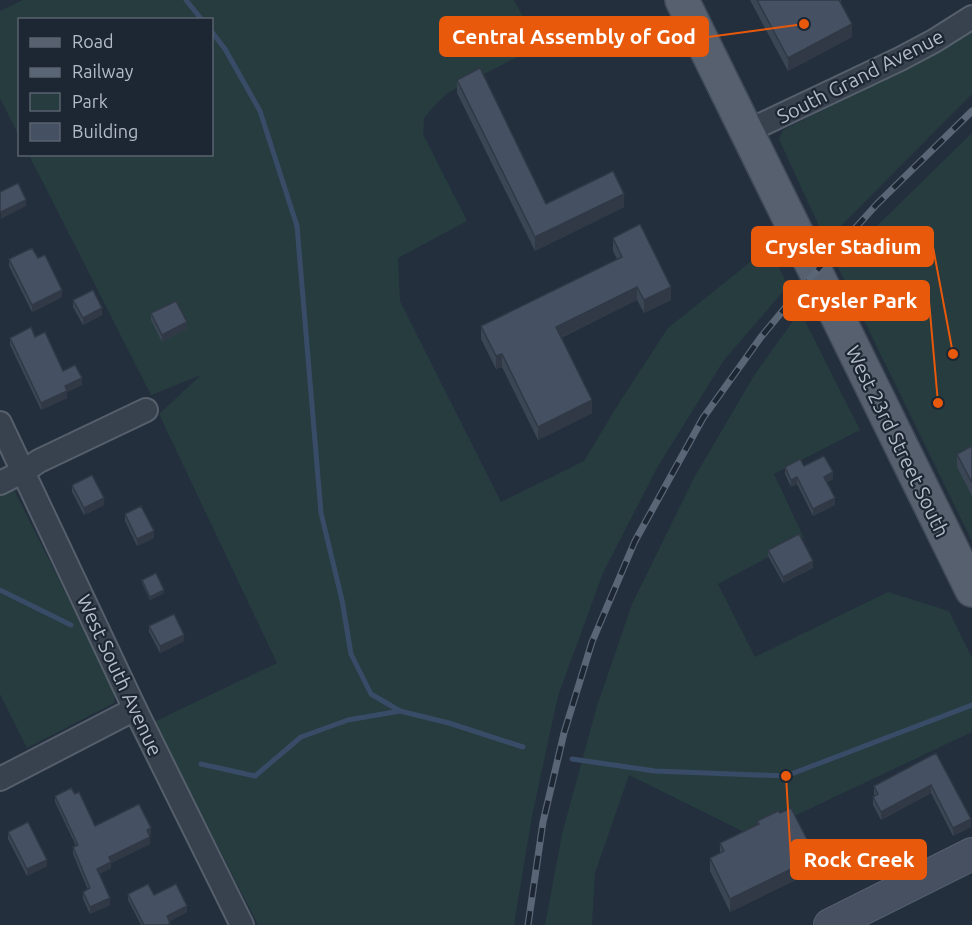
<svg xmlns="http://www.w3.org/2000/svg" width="972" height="925" viewBox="0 0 972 925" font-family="Ubuntu,sans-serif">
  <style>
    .green { fill: #263c3f }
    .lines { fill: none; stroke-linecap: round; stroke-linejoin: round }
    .stream { stroke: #394c67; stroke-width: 5 }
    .street-casing { stroke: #565f6c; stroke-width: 26 }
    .secondary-casing { stroke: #565f6c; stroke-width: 34 }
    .primary-casing { stroke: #414a57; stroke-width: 36 }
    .street { stroke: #38414e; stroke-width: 22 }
    .secondary { stroke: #465061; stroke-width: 32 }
    .primary { stroke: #56606e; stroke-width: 33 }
    .rail-casing { stroke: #5a6575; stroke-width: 7 }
    .rail { stroke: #1d2633; stroke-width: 4.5; stroke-dasharray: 14; stroke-linecap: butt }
    .wall { fill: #3b4654 }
    .shaded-wall { fill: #303945 }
    .building { fill: #455162; stroke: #303945; stroke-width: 1.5 }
    .labels { text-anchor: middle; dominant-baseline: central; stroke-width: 4.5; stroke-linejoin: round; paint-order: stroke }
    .street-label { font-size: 20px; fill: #b4bcc9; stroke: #1d2633 }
    .leader { fill: none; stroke: #e8590c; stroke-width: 2 }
    .callout-dot { fill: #e8590c; stroke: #1d2633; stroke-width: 2 }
    .callout { fill: #e8590c; stroke: #e8590c; stroke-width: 2 }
    .callout-label { font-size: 21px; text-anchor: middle; font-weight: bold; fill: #fff }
  </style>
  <rect width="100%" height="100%" fill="#242f3e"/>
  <g class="green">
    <path d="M23,0H514L539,46L449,92L436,104L424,118L423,134L467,221L398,258L400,301L501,502L584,461L619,403L668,328L769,247L788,286L724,360L657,468L603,573L558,696L532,816L514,925H258L154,722L277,663L159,414L201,375L151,395L29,155L212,154V20H20L19,136L0,98V11Z"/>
    <path d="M972,30V94L826,241L779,139L783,130L936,54Z"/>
    <path d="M972,133V541L837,265Z"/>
    <path d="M800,311L860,430L774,474L804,538L718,584L755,657L888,592L949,611L972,658V732L752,836L629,775L595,873L592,925H545L562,834L597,706L632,604L695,476L755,374Z"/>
    <path d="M3,488L14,490L115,692L114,703L27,748L0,694V490Z"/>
  </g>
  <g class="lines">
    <g class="stream">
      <path d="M186,0L202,20"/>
      <path d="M212,32L225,49L260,111L297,226L321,513L342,600L351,654L371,694L400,711L449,723L523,747"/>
      <path d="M0,590L71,625"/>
      <path d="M572,759L655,771L786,776L972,705"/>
      <path d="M201,764L255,776L301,737L348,720L400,711"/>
    </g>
    <defs>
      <g id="street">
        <path d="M746,132L900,59L934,41L972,17"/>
        <path d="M0,423L135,709L242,925"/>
        <path d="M0,483L24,471L39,461L146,410"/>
        <path d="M0,779L135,709"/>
      </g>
      <path id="secondary" d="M830,925L972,854"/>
      <path id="primary" d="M682,0L972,590"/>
    </defs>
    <use href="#street" class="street-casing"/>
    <use href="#secondary" class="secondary-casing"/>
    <use href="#primary" class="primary-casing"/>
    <use href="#street" class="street"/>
    <use href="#secondary" class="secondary"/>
    <use href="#primary" class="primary"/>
    <defs>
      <path id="rail" d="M528,925L543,822L564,733L592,642L635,541L703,418L761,337L805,284L877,204L972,111"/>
    </defs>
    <use href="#rail" class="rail-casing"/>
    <use href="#rail" class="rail"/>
  </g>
  <g class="wall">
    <path d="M750,0H841V3L852,37L788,71Z"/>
    <path d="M457,80L546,204L624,207L535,251L457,93Z"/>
    <path d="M613,238L671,300L644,313L637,300L561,338L592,413L538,440L502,367L496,369L481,339V326L617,259L613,251Z"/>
    <path d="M9,259L62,297L32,312L9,266Z"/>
    <path d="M73,300L102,315L83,325L73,307Z"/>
    <path d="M151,313L187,329L162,342L151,320Z"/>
    <path d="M35,337L63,371L82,385L67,392V398L41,410L10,345V338Z"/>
    <path d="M972,446V496L957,467V454Z"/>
    <path d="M804,466L833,479L827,482L835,505L813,516L797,484L791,487L785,474V467Z"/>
    <path d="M72,485L104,505L84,515L72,492Z"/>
    <path d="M125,514L154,538L137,546L125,521Z"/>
    <path d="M768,550L813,568L783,583L768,556Z"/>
    <path d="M142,580L164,593L150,600L142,583Z"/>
    <path d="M149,626L184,641L160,653L149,632Z"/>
    <path d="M936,753L971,827L953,836L931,793L881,820L873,805V797L875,796L874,794V786Z"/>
    <path d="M75,794L95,826L151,834L149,835L150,844L111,863V868L99,874L110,905L90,914L83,899V892L88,890L73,854V847L76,846L55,802V796Z"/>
    <path d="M757,821L816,870L730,912L710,871V858L720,853V843L757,825Z"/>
    <path d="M8,832L47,866L27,876L8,839Z"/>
    <path d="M128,894L154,895L187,912L169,921L170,925H141L128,900Z"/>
  </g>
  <g class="shaded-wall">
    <path d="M852,24V37L788,71V58Z"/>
    <path d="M624,194V207L535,251V237Z"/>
    <path d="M26,200V206L1,219V212Z"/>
    <path d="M637,287V300L556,340V327Z"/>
    <path d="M671,287V300L644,313V300Z"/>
    <path d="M62,290V297L32,312V305Z"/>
    <path d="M102,308V315L83,325V318Z"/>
    <path d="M187,322V329L162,342V335Z"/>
    <path d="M502,354V367L496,369V356Z"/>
    <path d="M82,378V385L67,392V398L41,410V403L65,386Z"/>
    <path d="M592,400V413L538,440V427Z"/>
    <path d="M833,472V479L824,483V477Z"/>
    <path d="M797,477V484L791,487V480Z"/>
    <path d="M104,498V505L84,515V508Z"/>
    <path d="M835,498V505L813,516V509Z"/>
    <path d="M154,531V538L137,546V539Z"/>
    <path d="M813,561V568L783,583V577Z"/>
    <path d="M164,590V593L150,600V597Z"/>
    <path d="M184,635V641L160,653V646Z"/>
    <path d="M931,785V793L881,820V812Z"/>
    <path d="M971,819V827L953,836V828Z"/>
    <path d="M151,828V834L147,837V830Z"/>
    <path d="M150,837V844L111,863V868L97,875V869L109,857Z"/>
    <path d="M816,857V870L730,912V899Z"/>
    <path d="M47,860V866L27,876V869Z"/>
    <path d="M110,898V905L90,914V907Z"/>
    <path d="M187,906V912L167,923V916Z"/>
  </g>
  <g class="building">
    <path d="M757,0H839L852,24L788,58Z"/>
    <path d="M480,68L546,204L613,171L624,194L535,237L457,80Z"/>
    <path d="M18,183L26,200L1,212L0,210V192Z"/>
    <path d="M640,224L671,287L644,300L637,287L556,327L592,400L538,427L502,354L496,356L481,326L622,257L613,238Z"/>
    <path d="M32,248L38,258L45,255L62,290L32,305L9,259Z"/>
    <path d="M93,290L102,308L83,318L73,300Z"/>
    <path d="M176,301L187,322L162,335L151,313Z"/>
    <path d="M31,327L35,337L45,332L63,371L75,365L82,378L65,386L67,391L41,403L10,338Z"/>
    <path d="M972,446V483L957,454Z"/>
    <path d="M824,456L833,472L824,477L835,498L813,509L797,477L791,480L785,467L800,459L804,466Z"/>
    <path d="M92,475L104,498L84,508L72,485Z"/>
    <path d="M141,506L154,531L137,539L125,514Z"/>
    <path d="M799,534L813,561L783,577L768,550Z"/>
    <path d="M156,573L164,590L150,597L142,580Z"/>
    <path d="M174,614L184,635L160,646L149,626Z"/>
    <path d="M936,753L971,819L953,828L931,785L881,812L873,797L878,794L874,786Z"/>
    <path d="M71,788L75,794L79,792L95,826L139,804L151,828L147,830L150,837L109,857L111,862L97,869L110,898L90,907L83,892L90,888L73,847L78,845L55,796Z"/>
    <path d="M791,808L816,857L730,899L710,858L724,851L720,843L759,824L757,821L778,811L780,813Z"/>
    <path d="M28,822L47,860L27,869L8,832Z"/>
    <path d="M148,884L154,895L176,884L187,906L167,916L170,923L167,925H144L128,894Z"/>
  </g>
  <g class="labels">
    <g class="street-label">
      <text transform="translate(860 76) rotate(-27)">South Grand Avenue</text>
      <text transform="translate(898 441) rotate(64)">West 23rd Street South</text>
      <text transform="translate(120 675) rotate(65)">West South Avenue</text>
    </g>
  </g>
  <path class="leader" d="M804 24L708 37M953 354L933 247M938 403L929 301M786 776L791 860"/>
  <g class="callout-dot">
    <circle cx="804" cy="24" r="6"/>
    <circle cx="953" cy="354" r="6"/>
    <circle cx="938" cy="403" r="6"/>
    <circle cx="786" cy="776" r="6"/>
  </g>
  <g class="callout">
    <rect x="440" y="17" width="268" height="39" rx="6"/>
    <rect x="752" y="227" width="181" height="39" rx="6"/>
    <rect x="784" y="281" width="145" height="39" rx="6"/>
    <rect x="791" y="840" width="135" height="39" rx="6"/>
  </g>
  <g class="callout-label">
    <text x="574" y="44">Central Assembly of God</text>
    <text x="843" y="254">Crysler Stadium</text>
    <text x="857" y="308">Crysler Park</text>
    <text x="859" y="867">Rock Creek</text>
  </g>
  <rect x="18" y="18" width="195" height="138" fill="#1d2633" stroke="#59626f" stroke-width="1.5"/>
  <rect x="30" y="38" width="30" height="9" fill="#56606e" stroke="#59626f" stroke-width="1.5"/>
  <text x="72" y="48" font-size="18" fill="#b4bcc9">Road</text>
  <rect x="30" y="68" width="30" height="9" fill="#5a6575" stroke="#59626f" stroke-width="1.5"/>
  <text x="72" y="78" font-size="18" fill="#b4bcc9">Railway</text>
  <rect x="30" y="93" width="30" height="18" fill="#263c3f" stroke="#59626f" stroke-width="1.5"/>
  <text x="72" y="108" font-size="18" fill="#b4bcc9">Park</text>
  <rect x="30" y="123" width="30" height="18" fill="#455162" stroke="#59626f" stroke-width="1.5"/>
  <text x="72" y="138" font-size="18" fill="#b4bcc9">Building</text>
</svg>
